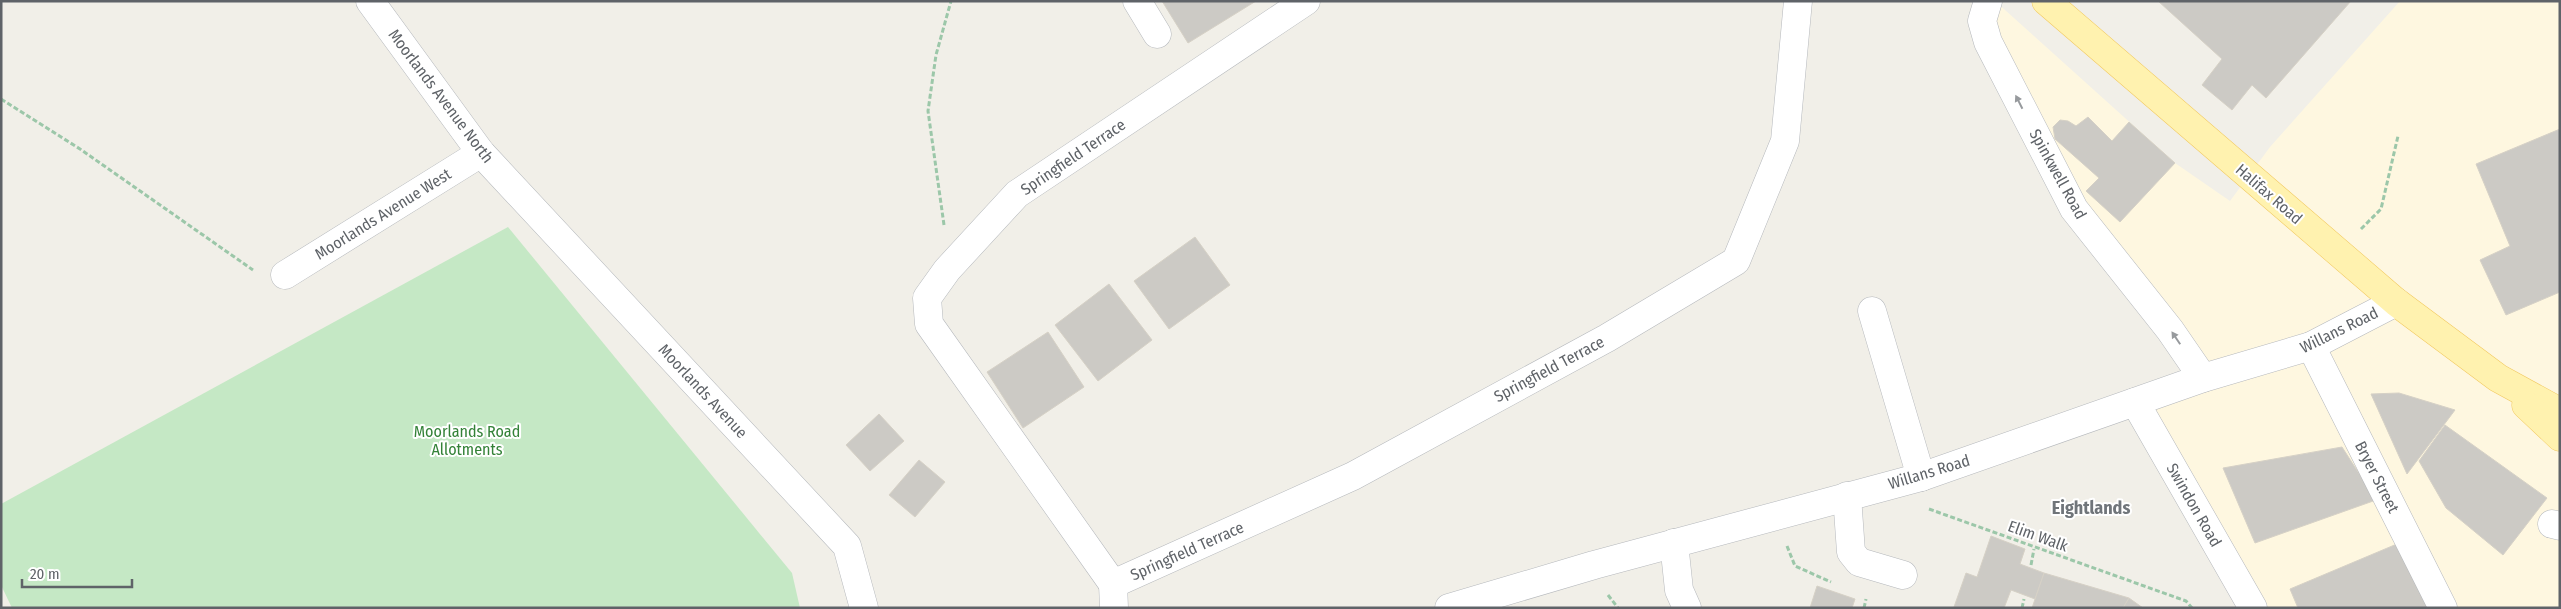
<svg xmlns="http://www.w3.org/2000/svg" width="2561" height="609" viewBox="0 0 2561 609" font-family="'Fira Sans Condensed',sans-serif">
  <style>
    .commercial { fill: #fef7e0 }
    .green { fill: #c5e8c5 }
    .building { fill: #cccac5; stroke: #d6d1c6 }
    .lines { fill: none; stroke-linecap: round; stroke-linejoin: round }
    .minor-casing { stroke: #b5b8bc; stroke-width: 29 }
    .major-casing { stroke: #f2c960; stroke-width: 29 }
    .path { stroke: #9cc7a9; stroke-width: 3; stroke-dasharray: 5 2.5; stroke-linecap: butt }
    .minor { stroke: #fff; stroke-width: 28 }
    .major { stroke: #fff2af; stroke-width: 28 }
    .oneway { fill: #979a9d }
    .labels { text-anchor: middle; dominant-baseline: central; stroke-width: 4; stroke-linejoin: round; paint-order: stroke }
    .street-label { font-size: 16px; fill: #5f6368; stroke: #fff }
    .park-label { font-size: 16px; fill: #348238; stroke: #fff }
    .neighbourhood-label { font-size: 18px; font-weight: bold; fill: #70757a; stroke: #fff }
  </style>
  <rect width="100%" height="100%" fill="#f1efe8"/>
  <path class="commercial" d="M1995,1L2175,163L2230,201L2270,147L2400,1H2560V608H2246L2135,402L2203,379L2074,209L1988,42Z"/>
  <path class="green" d="M508,227L792,573L800,608H12L1,585V504Z"/>
  <g class="building">
    <path d="M1162,1H1256L1188,43Z"/>
    <path d="M2158,1H2351L2266,98L2252,85L2232,110L2202,85L2222,59Z"/>
    <path d="M2088,117L2112,141L2129,122L2175,163L2120,222L2086,191L2099,178L2055,139L2053,127L2060,120L2068,121L2076,126Z"/>
    <path d="M2560,129V292L2506,315L2480,260L2510,246L2476,164Z"/>
    <path d="M1195,237L1230,285L1169,329L1134,281Z"/>
    <path d="M1109,284L1152,340L1098,381L1055,325Z"/>
    <path d="M1048,332L1084,387L1023,428L987,372Z"/>
    <path d="M2399,393L2455,410L2407,474L2371,394Z"/>
    <path d="M879,414L904,441L870,471L846,445Z"/>
    <path d="M2445,425L2547,498L2503,555L2446,508L2419,461Z"/>
    <path d="M2342,447L2376,500L2255,543L2223,468Z"/>
    <path d="M919,460L945,482L915,517L889,495Z"/>
    <path d="M1991,536L2025,549L2020,564L2044,573L2035,599L2011,590L2004,608L1954,607L1966,573L1977,577Z"/>
    <path d="M2404,541L2432,608H2298L2290,589Z"/>
    <path d="M2044,573L2129,598L2123,608H2032Z"/>
    <path d="M1817,586L1855,599L1852,608H1810Z"/>
    <path d="M2129,598L2143,608H2123Z"/>
  </g>
  <g class="lines">
    <defs>
      <g id="minor">
        <path d="M370,1L481,153L847,546L864,608"/>
        <path d="M1137,1L1157,34"/>
        <path d="M1306,1L1017,194L947,270L927,298L929,324L1113,584L1353,476L1607,338L1736,261L1785,141L1798,1"/>
        <path d="M1988,1L1982,21L1988,42L2074,209L2170,330L2203,378"/>
        <path d="M285,275L481,153"/>
        <path d="M1872,311L1921,477"/>
        <path d="M2311,346L2443,608"/>
        <path d="M2135,402L2253,608"/>
        <path d="M1847,496L1851,552L1859,562L1903,575"/>
        <path d="M2552,524L2560,526"/>
        <path d="M1674,543L1679,590L1687,608"/>
        <path d="M1113,584L1114,608"/>
        <path d="M1449,608L1594,565L1921,477L2203,378L2311,346L2396,302"/>
      </g>
      <g id="major">
        <path d="M2046,1L2396,302L2498,378L2560,412"/>
        <path d="M2526,405L2560,437"/>
      </g>
    </defs>
    <use href="#minor" class="minor-casing"/>
    <use href="#major" class="major-casing"/>
    <g class="path">
      <path d="M1,99L80,149L253,270"/>
      <path d="M944,225L928,111L936,55L951,1"/>
      <path d="M2361,229L2381,209L2398,136"/>
      <path d="M1929,509L2186,601L2192,608"/>
      <path d="M1787,546L1795,566L1831,582"/>
      <path d="M2031,565L2034,549"/>
      <path d="M1608,595L1618,608"/>
      <path d="M1864,608L1866,599"/>
      <path d="M2022,608L2024,599"/>
    </g>
    <use href="#minor" class="minor"/>
    <use href="#major" class="major"/>
  </g>
  <defs><path id="oneway-solid" d="M-6-.8H1V-3.2L6.5 0L1 3.2V.8H-6Z" transform="scale(1.25)"/></defs>
  <g class="oneway">
    <use href="#oneway-solid" transform="translate(2019 102) rotate(-117)"/>
    <use href="#oneway-solid" transform="translate(2176 338) rotate(-124)"/>
  </g>
  <g class="labels">
    <g class="street-label">
      <text transform="translate(441 96) rotate(53)">Moorlands Avenue North</text>
      <text transform="translate(1073 157) rotate(-34)">Springfield Terrace</text>
      <text transform="translate(2058 174) rotate(61)">Spinkwell Road</text>
      <text transform="translate(2269 194) rotate(41)">Halifax Road</text>
      <text transform="translate(383 214) rotate(-32)">Moorlands Avenue West</text>
      <text transform="translate(2339 330) rotate(-26)">Willans Road</text>
      <text transform="translate(1549 369) rotate(-28)">Springfield Terrace</text>
      <text transform="translate(703 391) rotate(47)">Moorlands Avenue</text>
      <text transform="translate(1929 472) rotate(-17)">Willans Road</text>
      <text transform="translate(2377 477) rotate(63)">Bryer Street</text>
      <text transform="translate(2194 505) rotate(60)">Swindon Road</text>
      <text transform="translate(2038 536) rotate(20)">Elim Walk</text>
      <text transform="translate(1187 551) rotate(-24)">Springfield Terrace</text>
    </g>
    <g class="park-label">
      <text x="467" y="431">Moorlands Road<tspan x="467" dy="18">Allotments</tspan></text>
    </g>
    <g class="neighbourhood-label">
      <text x="2091" y="508">Eightlands</text>
    </g>
  </g>
  <rect width="2561" height="609" fill="none" stroke="#5f6368" stroke-width="5"/>
  <path d="M22 579v8h110v-8" fill="none" stroke="#5f6368" stroke-width="2.5"/>
  <text x="30" y="579" font-size="15" fill="#5f6368" stroke="#ffffff" stroke-width="4" paint-order="stroke">20 m</text>
</svg>
